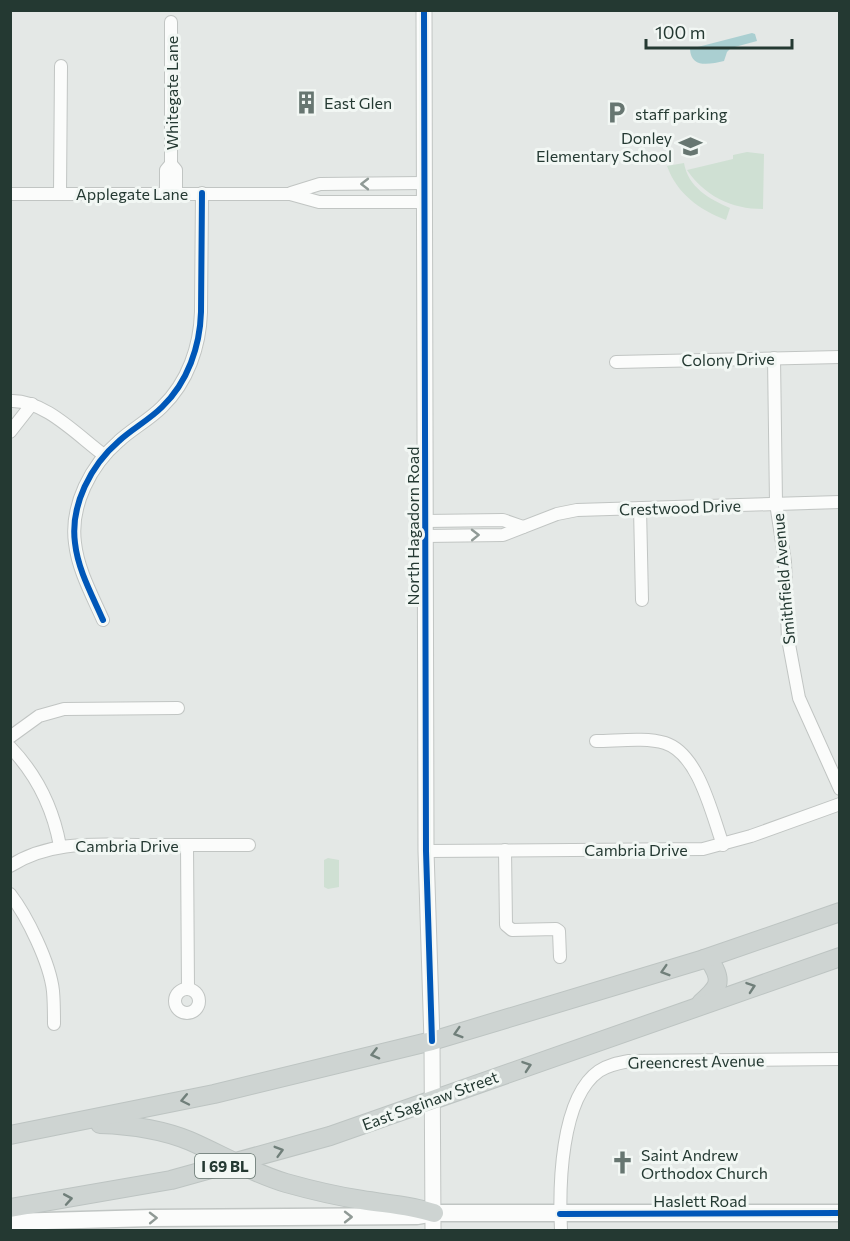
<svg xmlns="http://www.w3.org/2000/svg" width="850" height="1241" viewBox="0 0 850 1241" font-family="Commissioner,sans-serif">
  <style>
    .green { fill: #cfe0d3 }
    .water { fill: #aacfd1 }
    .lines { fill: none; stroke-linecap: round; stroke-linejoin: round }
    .minor-casing { stroke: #c1c5c3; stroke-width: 14 }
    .tertiary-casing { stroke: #c1c5c3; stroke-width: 17 }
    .secondary-casing { stroke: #c0c5c3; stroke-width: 19 }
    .primary-casing { stroke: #bdc4c2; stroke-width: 20 }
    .minor { stroke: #fbfcfb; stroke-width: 12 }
    .tertiary { stroke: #fbfcfb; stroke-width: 15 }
    .secondary { stroke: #fbfcfb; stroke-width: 16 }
    .primary { stroke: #ced4d2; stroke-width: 18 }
    .cycleway-casing { stroke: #f2f7f4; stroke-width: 10 }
    .cycleway { stroke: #0057b8; stroke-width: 6 }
    .oneway { stroke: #909a96 }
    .oneway2 { stroke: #707f7a }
    .labels { text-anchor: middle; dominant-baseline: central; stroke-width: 6; stroke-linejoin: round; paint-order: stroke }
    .shield { fill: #f2f7f4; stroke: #62726c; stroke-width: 1.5 }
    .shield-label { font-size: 15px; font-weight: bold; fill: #243932 }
    .street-label { font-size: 16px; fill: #243932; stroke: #f2f7f4 }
    .poi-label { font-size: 16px; fill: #243932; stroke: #f2f7f4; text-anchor: start }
  </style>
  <rect width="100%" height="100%" fill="#e4e8e6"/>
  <g class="green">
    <path d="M747,152L764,154L763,209C731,209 705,196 687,170L733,159V155Z"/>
    <path d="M684,163C688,187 709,199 730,208L726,220C700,210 677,194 667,166Z"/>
    <path d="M328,858L339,860V887L328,889L324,887V860Z"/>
  </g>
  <path class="water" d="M752,33L755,34L757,41L731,48L727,52L724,61C710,64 691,69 690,49Z"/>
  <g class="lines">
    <defs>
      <g id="minor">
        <path d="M171,22V164L176,170V193"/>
        <path d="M166,193V170L171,164"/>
        <path d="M291,193L320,184L424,183"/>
        <path d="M10,194H290L319,202H424"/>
        <path d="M60,194L61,66"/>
        <path d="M774,358L776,503L785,562L788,639L799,698L840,789"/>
        <path d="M616,362L840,357"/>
        <path d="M10,401C44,399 78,436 104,455"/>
        <path d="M10,432L32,404"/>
        <path d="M640,508L642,600"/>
        <path d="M425,521L503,520L523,527"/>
        <path d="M425,536L503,535L557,514L577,510L840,502"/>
        <path d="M103,620C92,595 78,570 75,543C70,505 91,465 119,441C132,429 149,420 162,407C188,382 200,346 201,312L202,193"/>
        <path d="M10,737L39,716L64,709L178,708"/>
        <path d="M596,741C616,741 646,737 665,743C699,754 712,815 723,845"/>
        <path d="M10,747C37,775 53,808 60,846"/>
        <path d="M187,845L188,989"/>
        <path d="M505,850L506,925L512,930L556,929L559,931L560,957"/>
        <path d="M426,851L703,849L751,836L840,804"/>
        <path d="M10,866C52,839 99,845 146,845C180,845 214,845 249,845"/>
        <path d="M10,894C27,916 50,963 53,991C54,1002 54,1013 54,1024"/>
        <circle cx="187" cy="1001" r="12"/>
        <path d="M561,1230C559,1188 560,1098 599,1071C608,1065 618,1063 629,1061L840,1059"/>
      </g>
      <path id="tertiary" d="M424,10L426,851L432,1041L433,1230"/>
      <path id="secondary" d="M10,1222L151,1218L417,1216L434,1213H840"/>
      <g id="primary">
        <path d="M701,1003C718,988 724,982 710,961L704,959"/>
        <path d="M100,1124C131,1125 161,1129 190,1141C222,1155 252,1173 286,1183C311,1190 336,1196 362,1200C386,1204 410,1205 434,1213"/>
        <path d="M10,1135L214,1094L432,1041L704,959L840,912"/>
        <path d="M10,1208L171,1180L330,1136L840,957"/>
      </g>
    </defs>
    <use href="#minor" class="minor-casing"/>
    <use href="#tertiary" class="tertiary-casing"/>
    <use href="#secondary" class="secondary-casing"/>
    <use href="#primary" class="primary-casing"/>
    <use href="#minor" class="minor"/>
    <use href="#tertiary" class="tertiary"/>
    <use href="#secondary" class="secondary"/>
    <use href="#primary" class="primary"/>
    <defs>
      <g id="cycleway">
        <path d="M424,10L426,851L432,1041"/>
        <path d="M103,620C92,595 78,570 75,543C70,505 91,465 119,441C132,429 149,420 162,407C188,382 200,346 201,312L202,193"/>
        <path d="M560,1214L840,1213"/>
      </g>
    </defs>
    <use href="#cycleway" class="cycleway-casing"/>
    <use href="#cycleway" class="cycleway"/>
  </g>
  <defs><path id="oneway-chevron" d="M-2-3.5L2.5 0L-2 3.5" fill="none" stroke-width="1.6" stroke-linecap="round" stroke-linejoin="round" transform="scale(1.5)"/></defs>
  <g class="oneway">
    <use href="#oneway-chevron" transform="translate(365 184) rotate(180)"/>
    <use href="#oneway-chevron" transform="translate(475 535) rotate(-1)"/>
    <use href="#oneway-chevron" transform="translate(348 1217)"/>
    <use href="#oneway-chevron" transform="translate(153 1218) rotate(-1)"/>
  </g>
  <g class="oneway2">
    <use href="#oneway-chevron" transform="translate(665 971) rotate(163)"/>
    <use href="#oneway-chevron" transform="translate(751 987) rotate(-19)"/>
    <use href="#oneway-chevron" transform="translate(458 1033) rotate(163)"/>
    <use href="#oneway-chevron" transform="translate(375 1054) rotate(166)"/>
    <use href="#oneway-chevron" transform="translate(527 1066) rotate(-19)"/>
    <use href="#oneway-chevron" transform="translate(185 1100) rotate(168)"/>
    <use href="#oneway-chevron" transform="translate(279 1151) rotate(-16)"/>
    <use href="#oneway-chevron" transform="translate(68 1199) rotate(-10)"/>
  </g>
  <defs>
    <symbol id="building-bare" viewBox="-9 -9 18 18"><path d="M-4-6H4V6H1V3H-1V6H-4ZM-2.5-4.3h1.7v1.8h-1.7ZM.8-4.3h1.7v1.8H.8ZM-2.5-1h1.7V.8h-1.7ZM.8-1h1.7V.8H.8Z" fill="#677671" stroke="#f2f7f4" stroke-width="2.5" paint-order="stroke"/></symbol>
    <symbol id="parking-bare" viewBox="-9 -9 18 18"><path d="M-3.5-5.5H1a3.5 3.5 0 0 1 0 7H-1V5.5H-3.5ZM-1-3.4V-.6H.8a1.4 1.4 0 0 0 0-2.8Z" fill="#677671" stroke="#f2f7f4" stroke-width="2.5" paint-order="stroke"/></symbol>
    <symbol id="school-bare" viewBox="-9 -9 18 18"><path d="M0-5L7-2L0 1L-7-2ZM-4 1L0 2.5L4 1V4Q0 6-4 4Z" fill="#677671" stroke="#f2f7f4" stroke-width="2.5" paint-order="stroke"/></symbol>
    <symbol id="church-bare" viewBox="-9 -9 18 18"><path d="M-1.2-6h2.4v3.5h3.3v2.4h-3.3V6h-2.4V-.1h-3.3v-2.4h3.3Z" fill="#677671" stroke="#f2f7f4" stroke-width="2.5" paint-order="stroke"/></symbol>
  </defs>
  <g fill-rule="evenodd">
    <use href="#building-bare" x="290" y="86" width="33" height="33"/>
    <use href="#parking-bare" x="600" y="96" width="33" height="33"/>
    <use href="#school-bare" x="674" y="130" width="33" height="33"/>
    <use href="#church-bare" x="606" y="1146" width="33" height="33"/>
  </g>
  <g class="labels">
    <rect class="shield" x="195" y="1154" width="60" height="24" rx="4.5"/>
    <g class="shield-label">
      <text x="225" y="1166">I 69 BL</text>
    </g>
    <g class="street-label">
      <text transform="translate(171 93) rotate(-90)">Whitegate Lane</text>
      <text x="132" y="193">Applegate Lane</text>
      <text transform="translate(728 359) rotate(-1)">Colony Drive</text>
      <text transform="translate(680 507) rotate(-2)">Crestwood Drive</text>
      <text transform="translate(412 526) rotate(-90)">North Hagadorn Road</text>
      <text transform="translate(783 579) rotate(-95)">Smithfield Avenue</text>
      <text x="127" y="845">Cambria Drive</text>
      <text x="636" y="849">Cambria Drive</text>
      <text transform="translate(696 1061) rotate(-1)">Greencrest Avenue</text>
      <text transform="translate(430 1100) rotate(-20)">East Saginaw Street</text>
      <text x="700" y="1200">Haslett Road</text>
    </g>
    <g class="poi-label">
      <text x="324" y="102">East Glen</text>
      <text x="635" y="113">staff parking</text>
      <text x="672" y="137" text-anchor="end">Donley<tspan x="672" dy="18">Elementary School</tspan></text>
      <text x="641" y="1154">Saint Andrew<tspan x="641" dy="18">Orthodox Church</tspan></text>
    </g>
  </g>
  <rect width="850" height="1241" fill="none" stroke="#243932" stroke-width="24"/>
  <path d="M646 39v9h146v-9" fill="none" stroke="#243932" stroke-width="3"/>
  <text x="655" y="39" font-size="18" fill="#243932" stroke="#f2f7f4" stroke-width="4.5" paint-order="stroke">100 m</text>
</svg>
